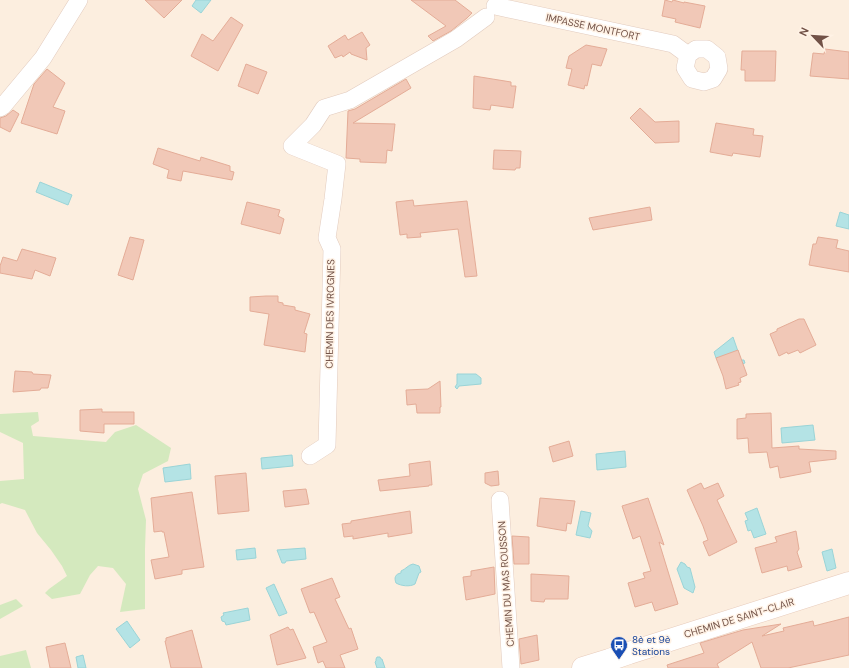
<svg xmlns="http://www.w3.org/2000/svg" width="849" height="668" viewBox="0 0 849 668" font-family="'DM Sans',sans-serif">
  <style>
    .green { fill: #d4e9be }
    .water { fill: #b4e3e5; stroke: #9ad4d7 }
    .building { fill: #f1c8b7; stroke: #e4ac97 }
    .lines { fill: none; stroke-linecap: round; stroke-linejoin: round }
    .street-casing { stroke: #e2cbbe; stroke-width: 18 }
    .secondary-casing { stroke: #e7cbbb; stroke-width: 23 }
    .street { stroke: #fff; stroke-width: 17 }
    .secondary { stroke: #fff; stroke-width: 22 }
    .labels { text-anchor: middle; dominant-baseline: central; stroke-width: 3; stroke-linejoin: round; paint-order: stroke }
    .street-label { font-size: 10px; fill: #725247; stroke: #fff2e5 }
    .transit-label { font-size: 10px; fill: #164399; stroke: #fff2e5; text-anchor: start }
  </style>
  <rect width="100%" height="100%" fill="#fceedf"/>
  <g class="green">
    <path d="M38,412L39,421L31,426L33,436L106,442L115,432L136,425L171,448L168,461L143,474L138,489L146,520L145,549V609L120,612L126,584L113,568L98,566L90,575L80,594L52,599L45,593L49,589L67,576L62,566L51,550L37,533L25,510L2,503L0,504V481L24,479L23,443L0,432V414Z"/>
    <path d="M16,599L23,606L0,619V605Z"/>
    <path d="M26,650L31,668H0V656Z"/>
  </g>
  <g class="water">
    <path d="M196,0H211L201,13L192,6Z"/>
    <path d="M40,182L72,195L68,205L36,192Z"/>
    <path d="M840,212L849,215V229L836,226Z"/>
    <path d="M733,337L741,360H744L745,363L733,367L716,358L714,352Z"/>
    <path d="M457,374H476L481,378V384L459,386L457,389L455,387L457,384Z"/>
    <path d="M813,425L815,440L782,443L781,428Z"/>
    <path d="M625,451L626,467L597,470L596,454Z"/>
    <path d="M292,455L293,466L262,469L261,458Z"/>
    <path d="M190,464L191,479L165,482L163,468Z"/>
    <path d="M757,508L766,534L754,538L751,530L748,531L745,521L748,520L745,513Z"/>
    <path d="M581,511L591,513L588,526L592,531L590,538L576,535Z"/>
    <path d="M255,548L256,558L237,560L236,550Z"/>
    <path d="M305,548L306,559L286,561L285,563H282L277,550Z"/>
    <path d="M832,549L836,568L827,571L822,552Z"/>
    <path d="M681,562L685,564L687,567L690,568L695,587L693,593L684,588L677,569Z"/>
    <path d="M413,564L419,566L421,572L419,573L415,584C410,587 401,586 396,583C394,578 395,574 401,573V571C406,569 408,565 413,564Z"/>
    <path d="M274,584L287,613L279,616L266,588Z"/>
    <path d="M248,608L250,620L226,625L225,622L222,621L221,617L224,615L223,613Z"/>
    <path d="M127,621L140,640L130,648L116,629Z"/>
    <path d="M83,655L86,668H78L76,657Z"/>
    <path d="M377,657H380L381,659H382L385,668H377L375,662L376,661V659Z"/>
  </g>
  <g class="building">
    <path d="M145,0H182L164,18Z"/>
    <path d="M411,0H455L472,13L467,18L451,31L433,41L428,36L446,26Z"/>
    <path d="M665,0L672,2L673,0L684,3V2L705,6L700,28L675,22L676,19L662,16Z"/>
    <path d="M231,17L243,25L218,71L191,56L202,34L213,41Z"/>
    <path d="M362,32L370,45L366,48L367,60L351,54L350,52L343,57L342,55L335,58L328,46L345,35L348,40Z"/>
    <path d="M586,45L607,49L601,66L592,64L587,86L585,85L584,89L568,85L572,69L566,68L569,56Z"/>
    <path d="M825,49L849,52V79L810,76L813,53L824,54Z"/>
    <path d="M742,51H776L775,81H745V70H741Z"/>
    <path d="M246,64L267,72L258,94L238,86Z"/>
    <path d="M47,69L65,83L53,107L65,111L57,134L21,123L34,84Z"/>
    <path d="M474,76L511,82V86H516L513,108L491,105L490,110L473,108Z"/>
    <path d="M406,79L411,88L353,123L395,124L392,151L387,150L386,163L360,162V159L346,158L348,111L355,109Z"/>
    <path d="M640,108L655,122L679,121V142L655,143L630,118Z"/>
    <path d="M13,110L19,114L10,132L0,127V118L6,116Z"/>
    <path d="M716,123L754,129L753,135L763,136L760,157L733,153L732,156L710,152Z"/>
    <path d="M158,148L200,161L201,157L230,166V171L234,172L232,180L183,171L181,181L167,178L169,170L153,164Z"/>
    <path d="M494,150L521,151L520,168H516L515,170L493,169Z"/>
    <path d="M413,200L414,206L467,201L477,276L465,277L458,229L420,233L421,237L407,238V234L400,235L396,202Z"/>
    <path d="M247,202L280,210L278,216L284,219L280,234L241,224Z"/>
    <path d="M650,207L652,220L593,230L589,218Z"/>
    <path d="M130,237L144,240L133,280L118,275Z"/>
    <path d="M818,237L838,240L836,248L849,251V272L809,265L813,244H816Z"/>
    <path d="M22,249L56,258L50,276L35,270L32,279L0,273V266L3,257L17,261Z"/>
    <path d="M266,296H278V302L283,303V305L295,307V310L310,314L304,333L307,334L305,352L264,345L269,314L250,311V297Z"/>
    <path d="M799,319H804L816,345L800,353L798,350L788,354L787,352L779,356L770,334L777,331V329Z"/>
    <path d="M738,350L747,375L740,378L741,382L738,383L739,385L726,389L723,376L716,358Z"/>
    <path d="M15,371L32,372L33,374L51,375L48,388H41L40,390L13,392Z"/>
    <path d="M440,381L441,407H440V413H417L416,404L407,405L406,390L428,389Z"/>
    <path d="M102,409V412H134V424H104V433L80,431V410Z"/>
    <path d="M771,413L772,448L799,446V449L836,451V459L809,462L811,472L780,478L778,466L770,468L767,452L749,453L748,438L737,439V419L746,418V414Z"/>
    <path d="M569,441L573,456L553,462L549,447Z"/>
    <path d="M430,461L432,485H429V486L380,491L378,480L410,476L409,464Z"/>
    <path d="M498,471L499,485L491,486L485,483V473Z"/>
    <path d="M246,473L249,511L218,514L215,476Z"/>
    <path d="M701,483L704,489L718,483L724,496L717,500L737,542L709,556L703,542L708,540L703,526L687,490Z"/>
    <path d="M306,489L309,504L285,507L283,491Z"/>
    <path d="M192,492L204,567L182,570V574L155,579L151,560L169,557L164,532H162V531L154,532L151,498Z"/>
    <path d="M540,498L575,501L571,524L567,523L566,531L537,526Z"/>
    <path d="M648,498L664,545L659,542L678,604L655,611L652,602L635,607L628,583L645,578L643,573L651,571L640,536L633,539L622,506Z"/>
    <path d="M410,511L412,533L388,537V533L353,539V536L344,537L342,524L351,523V521Z"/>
    <path d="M796,531L799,549L797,552L802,567L788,571L787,566L762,573L755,548L777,542L775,537Z"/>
    <path d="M512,536L529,537V564H514Z"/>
    <path d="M494,567L495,594L466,600L463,577L471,576V571Z"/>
    <path d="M531,574L569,576L568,599H545L544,602L531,601Z"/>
    <path d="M332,578L340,597L335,599L349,629L351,628L358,649L340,655L345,668H326L323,661L318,663L313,647L327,642L314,612L310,613L301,589Z"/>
    <path d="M849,617V655L788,668H761L752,642L717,664L719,668H668L667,665L704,653L700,643L743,630L781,624L762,636L784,631L783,628L813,621L814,626Z"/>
    <path d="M288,627L290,630L293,629L306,658L277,665L270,635Z"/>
    <path d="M192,630L202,668H171L165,641H166V638Z"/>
    <path d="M537,635L539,660L521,664L519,639Z"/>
    <path d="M65,643L71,668H50L46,647Z"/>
  </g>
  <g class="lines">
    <defs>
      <g id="street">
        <path d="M495,6L673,44L688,55"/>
        <path d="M696,49H707L717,57L719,69L713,79L704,82L692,79L685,68L688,55Z"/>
        <path d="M0,108L3,106L43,58L79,0"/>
        <path d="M310,456L327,445L332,249L327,238L333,199L337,164L292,146L313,125L324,108L350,100L456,39L486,17"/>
        <path d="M500,500L511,668"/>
      </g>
      <path id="secondary" d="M583,668L609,660L629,653L849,583"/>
    </defs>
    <use href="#street" class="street-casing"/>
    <use href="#secondary" class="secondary-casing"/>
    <use href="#street" class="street"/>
    <use href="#secondary" class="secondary"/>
  </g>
  <defs>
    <symbol id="bus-pin" viewBox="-11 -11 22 30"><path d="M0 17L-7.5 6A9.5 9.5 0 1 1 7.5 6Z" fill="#1a4fb4" stroke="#fff2e5"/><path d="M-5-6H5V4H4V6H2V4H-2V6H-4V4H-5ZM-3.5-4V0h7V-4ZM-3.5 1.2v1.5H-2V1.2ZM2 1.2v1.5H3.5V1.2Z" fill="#fff"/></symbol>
  </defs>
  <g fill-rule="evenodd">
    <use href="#bus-pin" x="609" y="635" width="20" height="27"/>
  </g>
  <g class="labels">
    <g class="street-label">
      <text transform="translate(593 27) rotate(12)">IMPASSE MONTFORT</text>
      <text transform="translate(330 314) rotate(-89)">CHEMIN DES IVROGNES</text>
      <text transform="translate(506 584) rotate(-94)">CHEMIN DU MAS ROUSSON</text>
      <text transform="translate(739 618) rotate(-17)">CHEMIN DE SAINT-CLAIR</text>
    </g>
    <g class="transit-label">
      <text x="632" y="639">8è et 9è<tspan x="632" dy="12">Stations</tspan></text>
    </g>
  </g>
  <g transform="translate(813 36) rotate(295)" stroke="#fff2e5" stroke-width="3" paint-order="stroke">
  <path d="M0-3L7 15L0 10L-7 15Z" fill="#725247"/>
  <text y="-6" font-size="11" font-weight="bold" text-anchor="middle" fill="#725247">N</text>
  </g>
</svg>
